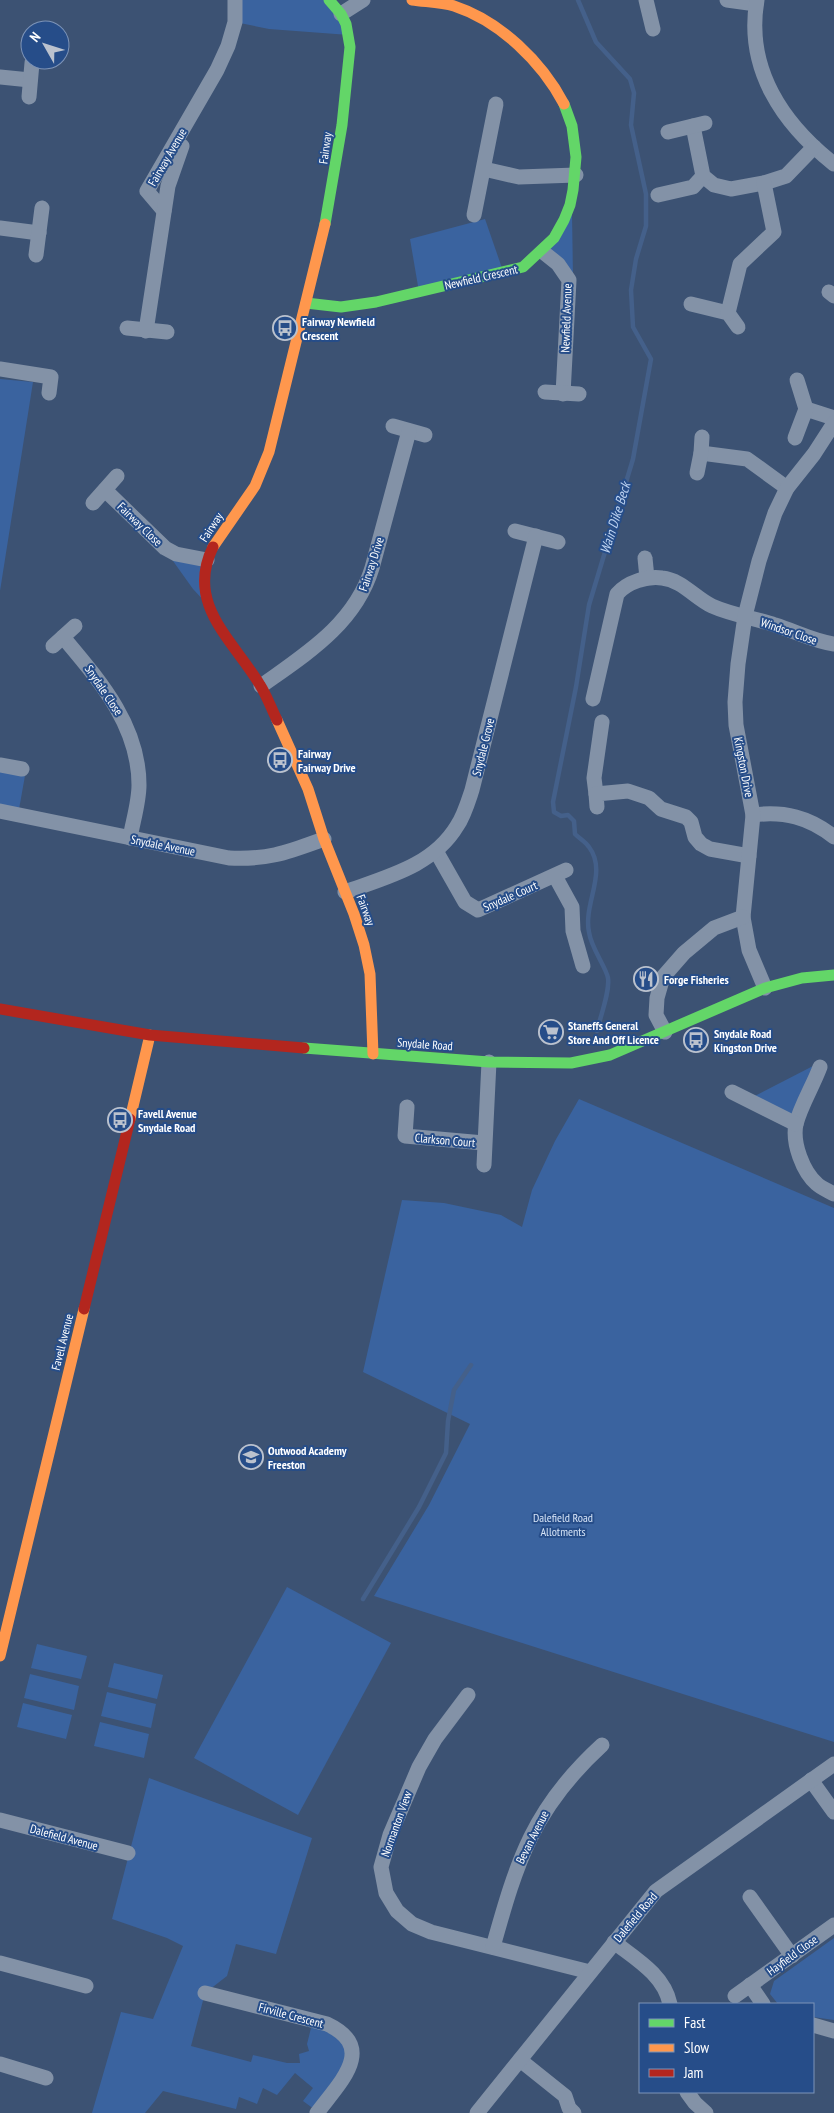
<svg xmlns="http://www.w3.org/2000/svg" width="834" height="2113" viewBox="0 0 834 2113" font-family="'PT Sans Narrow',sans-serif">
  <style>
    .green { fill: #3a639f }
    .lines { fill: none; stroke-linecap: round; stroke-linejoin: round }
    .stream { stroke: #44608a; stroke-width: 4.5 }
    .street { stroke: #8392a7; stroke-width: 15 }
    .fast { stroke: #63d668; stroke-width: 11 }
    .slow { stroke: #ff974d; stroke-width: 11 }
    .jam { stroke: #b3261e; stroke-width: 11 }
    .labels { text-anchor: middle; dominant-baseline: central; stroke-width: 4; stroke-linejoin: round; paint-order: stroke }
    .street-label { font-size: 12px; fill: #fff; stroke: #264d89 }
    .poi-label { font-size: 12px; font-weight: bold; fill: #fff; stroke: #264d89; text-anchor: start }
    .park-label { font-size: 12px; fill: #d6e4f7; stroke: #264d89 }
    .water-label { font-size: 14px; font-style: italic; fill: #bed3f1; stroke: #264d89 }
  </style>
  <rect width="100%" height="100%" fill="#3c5273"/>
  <g class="green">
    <path d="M235,0H329L349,35L269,29L235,22Z"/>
    <path d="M572,213L573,278L543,252Z"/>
    <path d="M485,219L503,271L419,292L410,239Z"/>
    <path d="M0,379L33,382L0,591Z"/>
    <path d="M168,554L207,560L206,603L193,589Z"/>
    <path d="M0,765L26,770L18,815L0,811Z"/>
    <path d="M813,1066L796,1124L747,1100Z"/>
    <path d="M579,1099L834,1208V1742L374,1596L429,1505L470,1424L363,1372L402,1200L444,1203L501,1215L522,1227L532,1190L555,1141Z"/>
    <path d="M287,1587L391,1643L298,1815L194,1758Z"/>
    <path d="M37,1644L87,1656L81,1679L31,1668Z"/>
    <path d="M114,1663L163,1675L157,1699L108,1687Z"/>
    <path d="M30,1674L79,1686L74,1710L24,1698Z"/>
    <path d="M107,1692L156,1704L151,1728L101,1716Z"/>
    <path d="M23,1703L72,1715L66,1739L17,1727Z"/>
    <path d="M100,1722L149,1734L144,1758L94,1746Z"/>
    <path d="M149,1778L312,1838L276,1954L236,1944L227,1976L205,1993L191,2046L251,2062L253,2055L287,2063H300L299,2054L309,2051L307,2044L313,2020L353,2050L318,2112L303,2101L313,2088L295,2073L277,2095L263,2088L257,2104L239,2097L236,2109L163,2091L145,2113H92L121,2012L153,2019L183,1946L167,1938L112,1919Z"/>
    <path d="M834,1938V2020L813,2017V2004H778L770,1994L774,1981Z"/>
  </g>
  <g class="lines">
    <g class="stream">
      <path d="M578,0L596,42L630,79L634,93L631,125L646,194V226L636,259L631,290L633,327L651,359L633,459L589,605L576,687L553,802L554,812L561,816L568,815L574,821L575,834C579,838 586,842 589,847C608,872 583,904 589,932C591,948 606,967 608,978C610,992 600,1017 597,1031"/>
      <path d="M363,1599L419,1507L446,1453L448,1421L454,1390L471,1365"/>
    </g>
    <g class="street">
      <path d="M646,0L653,29"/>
      <path d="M727,0L756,4"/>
      <path d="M757,0C745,69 783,124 834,164"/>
      <path d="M341,14L363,0"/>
      <path d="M0,77L30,80"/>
      <path d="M29,97L32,63"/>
      <path d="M693,126L703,176L714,185L731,189L764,183L786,176L814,147"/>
      <path d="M668,132L705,123"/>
      <path d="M484,169L519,177L576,175"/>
      <path d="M658,195L693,187L703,176"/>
      <path d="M164,211L147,191L217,70L228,46L235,22V0"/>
      <path d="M474,215L496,104"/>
      <path d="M0,228L39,233"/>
      <path d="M543,252L558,264L569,280L563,394"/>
      <path d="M36,255L42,208"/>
      <path d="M829,292L834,296"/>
      <path d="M691,304L728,313L738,327"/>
      <path d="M728,313L740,264L774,232L764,183"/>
      <path d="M127,328L167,332"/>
      <path d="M146,331L168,186L182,146"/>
      <path d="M0,369L51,377L49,393"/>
      <path d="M545,392L579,394"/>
      <path d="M806,409L834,418"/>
      <path d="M393,426L425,435"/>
      <path d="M795,438L806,409L797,380"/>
      <path d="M701,453L747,459L787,488"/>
      <path d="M697,473L701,453L702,437"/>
      <path d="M105,490L165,548L176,554L207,560"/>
      <path d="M93,503L117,476"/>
      <path d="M515,531L558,542"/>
      <path d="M645,558L647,578"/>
      <path d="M63,637C99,680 139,725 139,785C139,802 133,821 130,838"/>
      <path d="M53,646L75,626"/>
      <path d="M261,686C306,654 355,624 372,568L409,431"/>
      <path d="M593,699L617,594C627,582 647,576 662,578C682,580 695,598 712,606C732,615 755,618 775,625C795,631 813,641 834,644"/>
      <path d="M0,765L22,769"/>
      <path d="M596,794L594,778L602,722"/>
      <path d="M597,807L596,794L628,791L649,798L661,809L686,817L691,822L695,837L701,844L710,849L749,856"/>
      <path d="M0,811L229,858C269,860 288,852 324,839"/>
      <path d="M753,815C784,811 809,817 834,837"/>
      <path d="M436,851L465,902L478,910L566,870"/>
      <path d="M555,876L572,907L573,931L583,966"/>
      <path d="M345,892C386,877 433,866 457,826C464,816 468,802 472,790L536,536"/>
      <path d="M765,988L749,950L743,917L753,815L736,725L735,702L738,664L745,616L759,561L775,513L787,488L814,454L834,423"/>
      <path d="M665,1032L656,1015L657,998L663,977L684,953L714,928L743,917"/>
      <path d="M820,1067C813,1086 801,1105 796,1124C792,1143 803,1172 817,1184C821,1188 829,1191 834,1194"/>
      <path d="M732,1092L796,1124"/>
      <path d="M407,1107L405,1136L484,1143"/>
      <path d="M484,1165L489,1062"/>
      <path d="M468,1695L435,1739L419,1767L390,1835L381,1867L386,1893L397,1911L412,1924L431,1932L590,1972"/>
      <path d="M811,1780L834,1812"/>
      <path d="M0,1820L128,1853"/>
      <path d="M750,1897L792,1956"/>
      <path d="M614,1942C636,1959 664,1975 670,2004"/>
      <path d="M493,1947C517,1861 533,1808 602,1745"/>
      <path d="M0,1963L86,1986"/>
      <path d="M750,1985L763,2004"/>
      <path d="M205,1993L327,2024C378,2048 339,2083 317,2113"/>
      <path d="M735,1996L834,1925"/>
      <path d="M813,2025L834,2031"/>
      <path d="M520,2060L565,2096L569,2108L574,2113"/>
      <path d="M0,2064L46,2078"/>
      <path d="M687,2092L695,2103L706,2113"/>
      <path d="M477,2113L656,1891L834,1764"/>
    </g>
    <g class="fast">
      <path d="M325,224L342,125L350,47L346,24L341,14L329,0"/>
      <path d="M306,303L341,307L376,302L523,267L554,238L564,220L570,205L573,190L576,157L572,126L564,104"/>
      <path d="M304,1048L489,1062L571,1063L610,1055L765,988L802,978L834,975"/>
    </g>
    <g class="slow">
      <path d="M412,0C426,2 441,2 454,6C500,21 542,62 564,104"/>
      <path d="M213,547L255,486L269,452L325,224"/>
      <path d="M277,720L308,789L324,839L354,914L364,945L370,974L373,1054"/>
      <path d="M130,1119L150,1035"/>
      <path d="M0,1656L84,1309"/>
    </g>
    <g class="jam">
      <path d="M213,547C185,604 233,640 260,685C267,696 271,708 277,720"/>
      <path d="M0,1009L150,1035L304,1048"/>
      <path d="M84,1309L130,1119"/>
    </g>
  </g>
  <defs>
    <symbol id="bus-ring" viewBox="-11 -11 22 22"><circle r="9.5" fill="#264d89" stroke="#bbc2ce" stroke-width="1.5"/><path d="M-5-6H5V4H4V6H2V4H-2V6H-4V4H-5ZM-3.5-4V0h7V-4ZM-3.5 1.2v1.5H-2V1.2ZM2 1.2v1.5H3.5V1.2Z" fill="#bbc2ce"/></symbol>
    <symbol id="restaurant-ring" viewBox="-11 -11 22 22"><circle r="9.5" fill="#264d89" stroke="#bbc2ce" stroke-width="1.5"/><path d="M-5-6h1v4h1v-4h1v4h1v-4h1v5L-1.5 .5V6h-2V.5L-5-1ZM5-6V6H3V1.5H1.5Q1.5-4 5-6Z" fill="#bbc2ce"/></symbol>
    <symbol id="supermarket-ring" viewBox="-11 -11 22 22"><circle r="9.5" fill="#264d89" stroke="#bbc2ce" stroke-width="1.5"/><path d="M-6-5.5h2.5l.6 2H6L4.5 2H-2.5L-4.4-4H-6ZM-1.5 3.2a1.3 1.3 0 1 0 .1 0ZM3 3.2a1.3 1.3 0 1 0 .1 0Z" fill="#bbc2ce"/></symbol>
    <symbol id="school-ring" viewBox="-11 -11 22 22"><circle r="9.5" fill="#264d89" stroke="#bbc2ce" stroke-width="1.5"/><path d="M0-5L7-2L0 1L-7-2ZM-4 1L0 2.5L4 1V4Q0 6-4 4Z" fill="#bbc2ce"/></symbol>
  </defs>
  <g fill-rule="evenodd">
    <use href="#bus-ring" x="271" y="314" width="28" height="28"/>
    <use href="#bus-ring" x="266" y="746" width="28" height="28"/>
    <use href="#restaurant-ring" x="632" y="965" width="28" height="28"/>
    <use href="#supermarket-ring" x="537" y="1018" width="28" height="28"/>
    <use href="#bus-ring" x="682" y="1026" width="28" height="28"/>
    <use href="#bus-ring" x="106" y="1106" width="28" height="28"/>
    <use href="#school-ring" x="237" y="1443" width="28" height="28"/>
  </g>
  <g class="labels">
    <g class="street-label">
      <text transform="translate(325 148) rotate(-82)">Fairway</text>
      <text transform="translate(167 157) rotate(-60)">Fairway Avenue</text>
      <text transform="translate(481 277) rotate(-13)">Newfield Crescent</text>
      <text transform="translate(566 318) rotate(-88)">Newfield Avenue</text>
      <text transform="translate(140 524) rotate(44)">Fairway Close</text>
      <text transform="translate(211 527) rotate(-57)">Fairway</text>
      <text transform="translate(371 564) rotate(-72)">Fairway Drive</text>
      <text transform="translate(789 631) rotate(19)">Windsor Close</text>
      <text transform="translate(104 690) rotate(56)">Snydale Close</text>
      <text transform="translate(483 747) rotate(-76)">Snydale Grove</text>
      <text transform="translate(744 767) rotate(79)">Kingston Drive</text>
      <text transform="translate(163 845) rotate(11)">Snydale Avenue</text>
      <text transform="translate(510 896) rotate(-24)">Snydale Court</text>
      <text transform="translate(366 910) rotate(70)">Fairway</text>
      <text transform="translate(425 1044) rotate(4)">Snydale Road</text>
      <text transform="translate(445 1140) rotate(5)">Clarkson Court</text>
      <text transform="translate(62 1342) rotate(-76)">Favell Avenue</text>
      <text transform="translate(396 1824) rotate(-70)">Normanton View</text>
      <text transform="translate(64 1837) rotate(15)">Dalefield Avenue</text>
      <text transform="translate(532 1837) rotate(-63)">Bevan Avenue</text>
      <text transform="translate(635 1917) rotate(-50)">Dalefield Road</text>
      <text transform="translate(792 1955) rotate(-36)">Hayfield Close</text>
      <text transform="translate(291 2015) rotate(15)">Firville Crescent</text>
    </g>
    <g class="poi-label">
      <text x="302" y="321">Fairway Newfield<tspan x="302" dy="14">Crescent</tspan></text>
      <text x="298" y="753">Fairway<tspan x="298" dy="14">Fairway Drive</tspan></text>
      <text x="664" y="979">Forge Fisheries</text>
      <text x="568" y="1025">Staneffs General<tspan x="568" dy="14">Store And Off Licence</tspan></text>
      <text x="714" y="1033">Snydale Road<tspan x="714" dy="14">Kingston Drive</tspan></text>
      <text x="138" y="1113">Favell Avenue<tspan x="138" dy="14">Snydale Road</tspan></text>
      <text x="268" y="1450">Outwood Academy<tspan x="268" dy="14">Freeston</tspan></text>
    </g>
    <g class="park-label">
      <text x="563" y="1517">Dalefield Road<tspan x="563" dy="14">Allotments</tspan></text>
    </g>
    <g class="water-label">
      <text transform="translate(615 518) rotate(-73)">Wain Dike Beck</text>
    </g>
  </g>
  <rect x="639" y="2003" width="175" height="90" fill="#264d89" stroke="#7d94b8"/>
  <rect x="649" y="2019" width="25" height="8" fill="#63d668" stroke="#7d94b8"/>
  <text x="684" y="2028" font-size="15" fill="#ffffff">Fast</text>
  <rect x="649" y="2044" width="25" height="8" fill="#ff974d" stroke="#7d94b8"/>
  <text x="684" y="2053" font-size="15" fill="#ffffff">Slow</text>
  <rect x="649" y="2069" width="25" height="8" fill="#b3261e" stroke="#7d94b8"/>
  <text x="684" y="2078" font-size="15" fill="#ffffff">Jam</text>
  <g transform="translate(45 45) rotate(309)"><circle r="24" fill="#264d89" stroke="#7d94b8"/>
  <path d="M0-4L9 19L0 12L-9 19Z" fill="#bbc2ce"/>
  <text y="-8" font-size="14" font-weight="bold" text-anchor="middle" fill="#ffffff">N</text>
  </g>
</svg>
